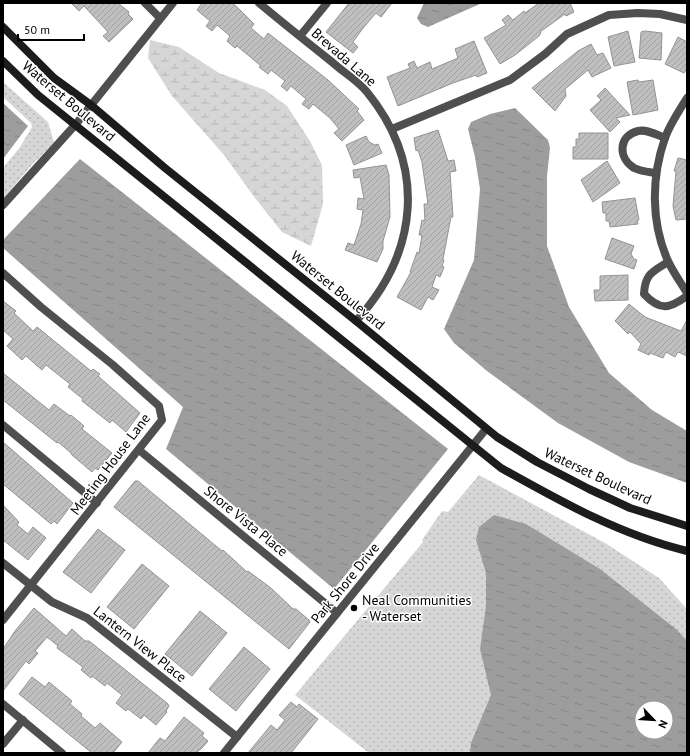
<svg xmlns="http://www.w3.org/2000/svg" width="690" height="756" viewBox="0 0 690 756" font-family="'PT Sans',sans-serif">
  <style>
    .wetland { fill: url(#wetland-marsh) }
    .park { fill: url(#park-dots); fill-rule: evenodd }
    .water { fill: url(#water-ripples); fill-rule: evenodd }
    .building { fill: url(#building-hatch); stroke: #939393 }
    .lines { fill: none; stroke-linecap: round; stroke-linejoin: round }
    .street { stroke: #4f4f4f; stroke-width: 8 }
    .secondary { stroke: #1c1c1c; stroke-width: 8 }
    .poi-dot { fill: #000; stroke: #fff; stroke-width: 1.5 }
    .labels { text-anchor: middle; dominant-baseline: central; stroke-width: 3; stroke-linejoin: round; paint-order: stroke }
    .street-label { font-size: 14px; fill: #000; stroke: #fff }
    .poi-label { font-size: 14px; fill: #000; stroke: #fff; text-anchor: start }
  </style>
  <defs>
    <pattern id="wetland-marsh" width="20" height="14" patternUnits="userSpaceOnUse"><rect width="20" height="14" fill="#d6d6d6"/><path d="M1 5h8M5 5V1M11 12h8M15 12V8" fill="none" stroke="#b6b6b6"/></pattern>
    <pattern id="park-dots" width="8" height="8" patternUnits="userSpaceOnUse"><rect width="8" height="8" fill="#d6d6d6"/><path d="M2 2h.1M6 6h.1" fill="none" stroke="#b6b6b6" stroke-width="1.8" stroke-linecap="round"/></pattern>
    <pattern id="water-ripples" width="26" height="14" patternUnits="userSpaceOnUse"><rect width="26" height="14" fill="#9d9d9d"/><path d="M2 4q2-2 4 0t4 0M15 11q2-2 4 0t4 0" fill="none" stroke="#858585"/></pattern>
    <pattern id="building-hatch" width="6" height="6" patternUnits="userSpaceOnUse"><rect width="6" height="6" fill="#bfbfbf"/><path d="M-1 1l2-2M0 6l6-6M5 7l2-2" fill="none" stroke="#a2a2a2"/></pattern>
  </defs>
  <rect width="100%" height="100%" fill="#fff"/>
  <path class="wetland" d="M150,40L179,47L219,73L265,90L287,106L310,141L322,165L323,204L311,246L282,232L255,198L224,155L172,96L148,58Z"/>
  <g class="park">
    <path d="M3,82L48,122L54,142L37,160H36L3,199V168L20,147L32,127L31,123L3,97Z"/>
    <path d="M479,475L605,543L659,578L687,609V753H369L295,695L423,542L422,540L442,511L448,512ZM642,708H666V732H642Z"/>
  </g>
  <g class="water">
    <path d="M424,3H482L428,27L421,24L417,18Z"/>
    <path d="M3,103L28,126L3,159Z"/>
    <path d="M515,108L548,140L550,148L547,176V246L569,307L609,373L652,410L687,431V483L629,462L558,423L487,371L454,343L444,329L474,260L480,189L475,157L468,129L471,122L490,114Z"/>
    <path d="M80,159L448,449L334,589L166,449L183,407L3,248V240Z"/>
    <path d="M494,515L526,524L600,569L676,629L687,641V753H470L471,743L491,695L480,649L486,606V573L476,540L479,527ZM642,708H666V732H642Z"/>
  </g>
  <g class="building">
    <path d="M71,3H118L129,12L128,14L133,19L109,42L103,36L108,32L84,6L79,11Z"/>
    <path d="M202,3H232L236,6L254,24L251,28L264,39L268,33L328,80L359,109L357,111L364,120L342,141L334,133L339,129L330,118L313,104L309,109L302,104L306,99L291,86L287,91L281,86L285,81L271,70L268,74L259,67L261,66L237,46L235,48L227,41L230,36L217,25L212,31L206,26L210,21L197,10Z"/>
    <path d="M349,3H392L381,17L376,13L363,28L353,42L358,47L353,53L326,32Z"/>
    <path d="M539,3H570L574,12L566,16L565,14L540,32L541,33L539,36L515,55L500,64L484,38L506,25L502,20L508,15L513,20L524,11L525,13Z"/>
    <path d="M628,31L635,62L614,66L608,37Z"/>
    <path d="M645,31L662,33L661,60L639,58L641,32Z"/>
    <path d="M678,37L687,42V68L684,73L665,64Z"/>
    <path d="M474,41L487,73L477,77L476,75L453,83L398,106L387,77L410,68L408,64L414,61L417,68L430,62L432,69L458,58L455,49Z"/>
    <path d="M591,44L597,55L603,53L611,68L592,77L588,70L565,89L566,96L555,111L532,88L578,51Z"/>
    <path d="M638,80L639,82L653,80L658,110L633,115L627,82Z"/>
    <path d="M605,88L630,115L616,118L620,122L610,132L590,110L601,100L597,96Z"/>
    <path d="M438,130L448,161L454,160L456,171L450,172L453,217H451L443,259L444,260L442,266L444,267L440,277L436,275L432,287L439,290L433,300L428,297L421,310L397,297L411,272H410L417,252L419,253L422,235H419L422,220L425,221L424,204H428L422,162L418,150L416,151L414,138Z"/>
    <path d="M579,133H608V159H573V147H576V139H579Z"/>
    <path d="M366,136L369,142L375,145L378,144L382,153L354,165L346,145Z"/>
    <path d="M678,158L687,160V219L676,220L673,206L676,171H674Z"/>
    <path d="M607,161L620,183L593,202L581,180Z"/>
    <path d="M386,165L389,175L390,217L383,241V249L377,262L345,250L348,243L354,245L361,224L363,210L357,209L358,198L364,199L360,177L354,178L353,170Z"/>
    <path d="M635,198L639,220H637L638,224L610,227L609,221H606V213H603L602,202Z"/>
    <path d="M612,238L634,246L631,254L634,259L637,260L634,269L605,259Z"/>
    <path d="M628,275V300L595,301L594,290H600V276Z"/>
    <path d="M3,301L16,311L14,313L33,331L37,327L91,371L93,369L100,374L98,376L140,413L126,432L112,420L110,423L82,401L83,399L68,387L70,384L46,365L42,370L26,356L22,360L7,346L13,339L3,330Z"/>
    <path d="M629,304L645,317L681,331L687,320V356L678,352L675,357L666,352L663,358L650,353L649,355L638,350L641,344L630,332L628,334L615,321Z"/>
    <path d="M3,373L49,410L54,404L70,416L71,415L84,426L82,429L112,453L98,470L95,468L92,472L72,455L70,452L58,442L57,443L3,400Z"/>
    <path d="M3,442L73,503L57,524L54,521L51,524L3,484Z"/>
    <path d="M135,481H138L222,551L223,550L247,572L248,571L271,588L293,609H296L309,620L310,622L289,649L114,507Z"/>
    <path d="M3,505L19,522L17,525L28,534L33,527L46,538L28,560L3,540Z"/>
    <path d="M98,529L125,550L91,593L63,572Z"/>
    <path d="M142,564L169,586L134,629L107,607Z"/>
    <path d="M34,608L66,636L72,629L85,641H89L167,703L169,706L166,711L167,712L156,725L144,715L141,719L128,709L126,711L116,703L122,695L107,683L105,686L92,676L91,678L81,670L83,667L57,648L58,646L47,637L35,651L38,653L29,664L26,661L3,691V649L15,631Z"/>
    <path d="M200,611L227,633L192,676L165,654Z"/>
    <path d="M244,647L270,669L236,711L209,689Z"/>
    <path d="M32,677L45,687L49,682L72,701L70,704L82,714L81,716L95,728L100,723L122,742L113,753H92L19,694Z"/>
    <path d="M291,702L297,707L299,704L318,719L291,753H248L271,725L277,730L285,720L279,715Z"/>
    <path d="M184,717L204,733L202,736L208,741L202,748L196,753H148L160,738L165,741Z"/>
  </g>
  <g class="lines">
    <g class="street">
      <path d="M145,3L160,18"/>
      <path d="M259,3C283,23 308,43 332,62C343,72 358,81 367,92C427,166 419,252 356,321"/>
      <path d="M300,36L327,3"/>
      <path d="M687,98C679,111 670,124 665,138C651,178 651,223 668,261C673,272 681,283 687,293"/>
      <path d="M392,129L510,80L545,54L567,34L609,15L638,13L660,14L687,20"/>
      <path d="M655,173C649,172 640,171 634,168C618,158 618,136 638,131C647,129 657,135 665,138"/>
      <path d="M3,205L76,124L173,3"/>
      <path d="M668,262C652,272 645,274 644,294C660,311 669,309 687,296"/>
      <path d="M3,273L41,307L113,365L159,406L162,420L3,620"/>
      <path d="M3,425L97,503"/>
      <path d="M139,450L337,613"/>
      <path d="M3,563L52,602L87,618L237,737"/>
      <path d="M3,704L62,753"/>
      <path d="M3,744L23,720"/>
      <path d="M224,753L486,429"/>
    </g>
    <g class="secondary">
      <path d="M3,27L54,78L91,105L165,168L356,321L497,437L537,462L589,489L630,508L687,526"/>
      <path d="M3,61L38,95L501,468C560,501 620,535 687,551"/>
    </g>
  </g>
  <circle class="poi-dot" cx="354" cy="608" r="4"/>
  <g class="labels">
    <g class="street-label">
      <text transform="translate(344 57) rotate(41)">Brevada Lane</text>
      <text transform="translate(69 101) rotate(40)">Waterset Boulevard</text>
      <text transform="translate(338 290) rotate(39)">Waterset Boulevard</text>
      <text transform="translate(110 464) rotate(-53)">Meeting House Lane</text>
      <text transform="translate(598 476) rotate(25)">Waterset Boulevard</text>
      <text transform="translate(246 521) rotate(39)">Shore Vista Place</text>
      <text transform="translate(345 583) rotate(-51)">Park Shore Drive</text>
      <text transform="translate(140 644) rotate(38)">Lantern View Place</text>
    </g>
    <g class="poi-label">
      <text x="362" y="600">Neal Communities<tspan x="362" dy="16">- Waterset</tspan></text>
    </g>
  </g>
  <rect width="690" height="756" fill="none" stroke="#000000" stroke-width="8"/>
  <g transform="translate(654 720) rotate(115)"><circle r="19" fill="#ffffff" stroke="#999999"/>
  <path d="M0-3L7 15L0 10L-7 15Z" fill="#000000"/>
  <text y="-6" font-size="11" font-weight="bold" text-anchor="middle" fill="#000000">N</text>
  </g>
  <path d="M18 34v6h66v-6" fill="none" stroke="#000000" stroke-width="2"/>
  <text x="24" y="34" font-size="12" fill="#000000" stroke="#ffffff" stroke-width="3" paint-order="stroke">50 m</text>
</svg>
